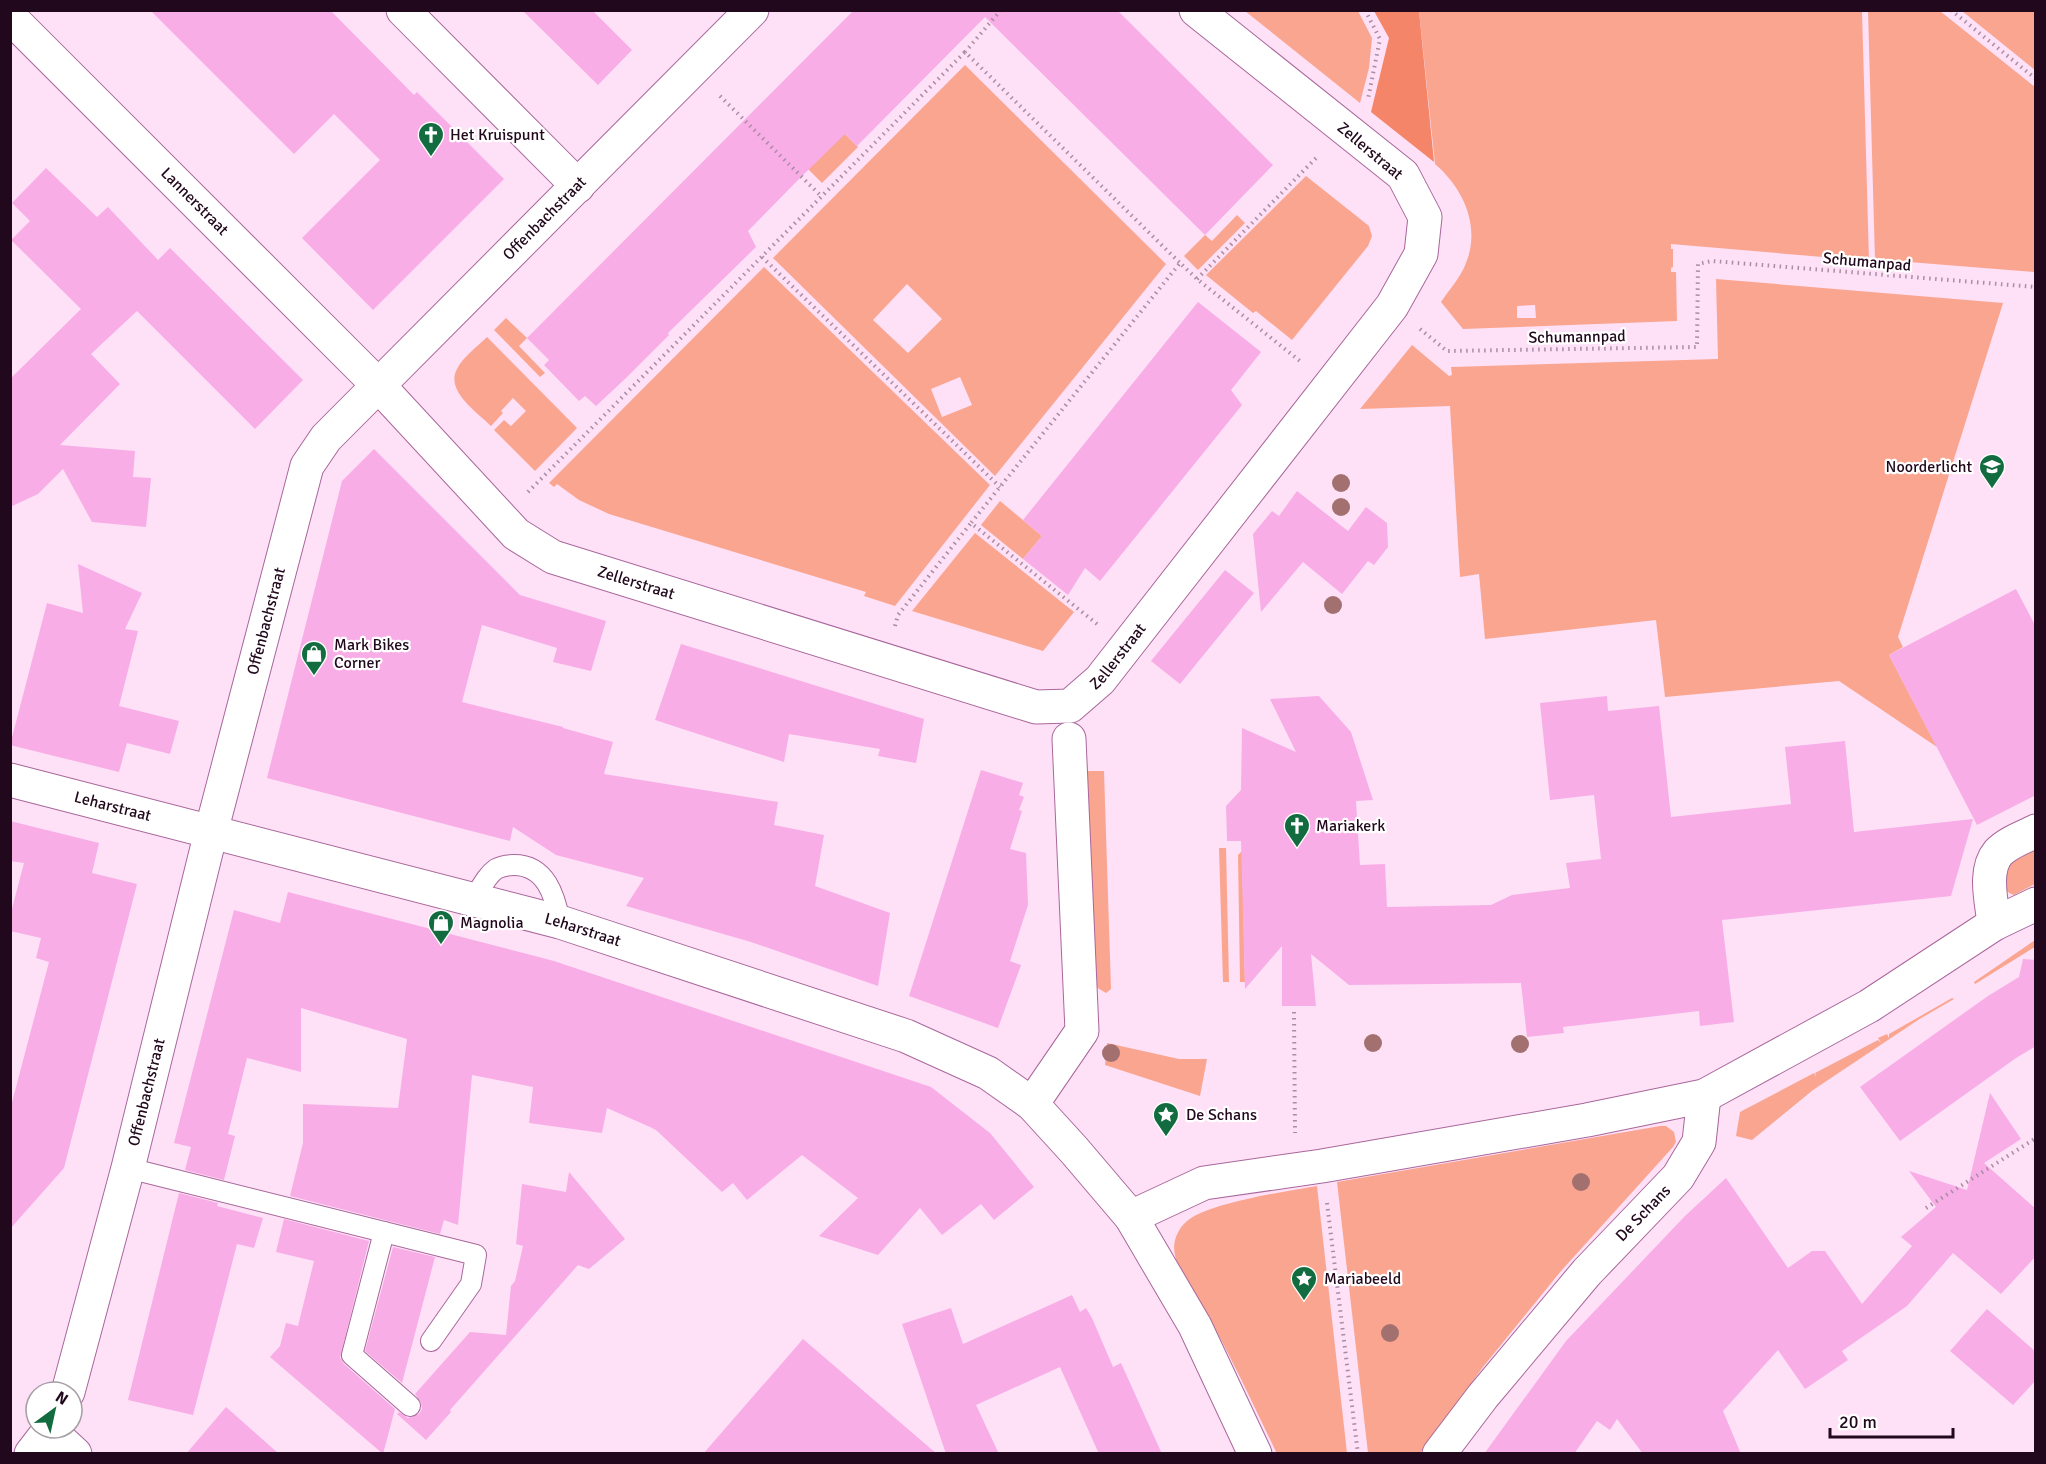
<svg xmlns="http://www.w3.org/2000/svg" width="2046" height="1464" viewBox="0 0 2046 1464" font-family="Signika,sans-serif">
  <style>
    .green { fill: #faa590; fill-rule: evenodd }
    .forest { fill: #f58568 }
    .building { fill: #f8ade7 }
    .lines { fill: none; stroke-linecap: round; stroke-linejoin: round }
    .lane-casing { stroke: #a9679b; stroke-width: 22 }
    .street-casing { stroke: #a9679b; stroke-width: 35 }
    .path { stroke: #a98da3; stroke-width: 4; stroke-dasharray: 1.5 4.5; stroke-linecap: butt }
    .lane { stroke: #fff; stroke-width: 20 }
    .street { stroke: #fff; stroke-width: 33 }
    .tree { fill: #a37070 }
    .labels { text-anchor: middle; dominant-baseline: central; stroke-width: 4.5; stroke-linejoin: round; paint-order: stroke }
    .poi-label { font-size: 16px; fill: #21081c; stroke: #fff; text-anchor: start }
    .street-label { font-size: 16px; fill: #21081c; stroke: #fff }
  </style>
  <rect width="100%" height="100%" fill="#fee1f7"/>
  <g class="green">
    <path d="M1245,11H1358L1372,38L1369,68L1360,103Z"/>
    <path d="M1419,11H1862L1869,261L1671,244V249H1673V267L1671,268V272H1676L1677,321L1463,329L1441,302C1449,290 1461,277 1466,263C1481,226 1463,188 1435,164ZM1535,305L1536,318H1517V306Z"/>
    <path d="M1868,11H1940L2035,87V272L1896,261L1895,271L1886,270L1887,261L1875,260Z"/>
    <path d="M1962,11H2035V70Z"/>
    <path d="M965,65L1166,264L995,476L773,258ZM907,284L942,319L908,353L873,320ZM960,377L972,405L942,417L931,389Z"/>
    <path d="M839,128L858,147L822,183L803,164Z"/>
    <path d="M1306,176L1369,226L1372,236L1368,246L1292,340L1256,311L1253,313L1206,275Z"/>
    <path d="M1237,215L1245,223L1198,270L1184,256L1205,235L1212,241Z"/>
    <path d="M764,267L990,485L895,606L864,596L866,592L609,514L579,500L557,484L554,487L549,483Z"/>
    <path d="M1716,279L2003,303L1898,637L1903,647L1889,655L1937,747L1839,681L1665,697L1656,620L1485,639L1479,574L1460,577L1450,406L1360,409L1412,345L1449,376L1452,375L1451,367L1718,359Z"/>
    <path d="M506,318L527,338L519,346L545,373L540,377L494,330Z"/>
    <path d="M487,337L577,428L535,471L494,430L504,420L511,426L526,411L513,398L501,411L503,413L491,426C477,412 445,391 457,369C463,357 477,347 487,337Z"/>
    <path d="M1000,501L1042,536L1023,559L981,525Z"/>
    <path d="M975,533L1074,612L1043,651L912,611Z"/>
    <path d="M1086,771H1104L1111,989L1106,993L1096,987Z"/>
    <path d="M1219,848H1226L1229,982H1223Z"/>
    <path d="M2035,850V884L2014,895C2008,893 2006,891 2005,885C2002,863 2019,859 2035,850Z"/>
    <path d="M1242,851L1245,982H1240L1238,855Z"/>
    <path d="M2035,940V947L1975,984L1974,982Z"/>
    <path d="M1952,998L1954,999L1918,1020L1813,1090L1752,1140L1736,1136L1740,1112L1814,1073L1816,1077L1815,1073L1878,1040L1881,1043L1878,1038L1887,1034L1889,1038V1034Z"/>
    <path d="M1107,1043L1179,1059H1207L1200,1096L1105,1065Z"/>
    <path d="M1660,1126H1666L1674,1132L1676,1142L1673,1147L1561,1271L1483,1367L1420,1453H1368L1337,1182Z"/>
    <path d="M1317,1186L1347,1453L1277,1454C1255,1408 1234,1363 1210,1319C1200,1300 1179,1276 1175,1255C1172,1243 1177,1230 1186,1222C1206,1203 1288,1191 1317,1186Z"/>
  </g>
  <path class="forest" d="M1374,11H1419L1434,162L1371,112L1389,38Z"/>
  <g class="building">
    <path d="M150,10H330L414,95L417,92L504,179L373,310L302,238L380,160L334,114L294,154Z"/>
    <path d="M522,10H592L632,50L598,85Z"/>
    <path d="M854,10H1117L1273,165L1205,235L985,17L857,146L845,134L799,179L748,231L756,247L668,333L669,335L626,378L596,406L585,396L579,401L544,365L549,360L527,338Z"/>
    <path d="M46,168L97,217L108,207L158,260L170,248L303,380L255,429L137,311L91,354L120,384L60,445L135,451L133,477L151,478L146,527L92,522L63,469L38,494L10,507V379L81,309L11,240L30,221L12,203Z"/>
    <path d="M1198,302L1261,352L1231,390L1242,405L1100,581L1085,568L1068,595L1023,559L1042,536L1023,520Z"/>
    <path d="M374,449L520,595L606,621L591,671L553,662L557,648L482,625L462,702L563,727V728L613,742L604,774L778,802L774,825L824,835L815,886L890,913L878,986L751,942L626,906L644,878L556,855L513,827L510,841L267,778L342,481Z"/>
    <path d="M1297,491L1348,531L1366,507L1387,523L1388,547L1374,565L1368,561L1342,594L1303,562L1261,612L1253,534L1272,511L1279,516Z"/>
    <path d="M78,564L142,593L125,629L138,631L119,706L179,721L170,754L127,743L119,772L10,745L47,603L83,613Z"/>
    <path d="M1225,570L1254,593L1180,684L1151,661Z"/>
    <path d="M2016,589L2036,627V795L1977,825L1889,655Z"/>
    <path d="M681,644L924,719L916,763L878,756L880,749L789,734L784,762L655,720Z"/>
    <path d="M1319,696L1351,732L1373,800L1356,801L1360,865L1385,864L1387,907L1491,905L1512,895L1570,888L1566,863L1601,859L1594,795L1550,800L1540,703L1607,696L1608,711L1659,706L1671,817L1791,804L1785,747L1845,741L1854,832L1973,819L1951,896L1722,920L1734,1022L1700,1026L1699,1011L1563,1027L1564,1033L1527,1037L1521,983L1349,985L1311,954L1316,1006H1282V946L1245,989L1241,841H1227L1226,806L1241,790L1242,728L1296,752L1270,699Z"/>
    <path d="M981,770L1023,783L1019,795L1024,797L1019,810L1022,811L1010,849L1026,853L1028,905L1010,961L1021,965L998,1028L909,996Z"/>
    <path d="M10,821L99,843L92,873L137,884L64,1168L10,1229V1110L49,962L36,958L41,938L10,931V916L24,863L10,861Z"/>
    <path d="M288,892L554,961L931,1087L990,1133L1034,1187L994,1220L981,1204L942,1235L920,1208L878,1255L819,1236L858,1198L802,1155L747,1200L733,1183L722,1192L656,1130L650,1127L607,1108L602,1133L529,1123L533,1087L472,1075L458,1225L444,1220L440,1234L290,1196L303,1143V1104L398,1108L407,1039L301,1008V1072L247,1058L228,1134L235,1136L224,1180L185,1170L191,1147L174,1143L234,910L280,923Z"/>
    <path d="M2023,959L2036,960V1046L2016,1058L1900,1141L1860,1087L1988,996L2019,977Z"/>
    <path d="M1990,1093L2021,1139L1984,1163L2036,1209V1256L2001,1294L1953,1253L1907,1306L1842,1351L1848,1360L1805,1389L1778,1350L1723,1411L1741,1454H1643L1617,1419L1610,1430L1597,1421L1574,1454H1484L1566,1341L1685,1216L1726,1178L1788,1268L1812,1251H1825L1862,1304L1912,1246L1901,1237L1936,1207L1909,1171L1967,1190Z"/>
    <path d="M569,1172L625,1239L589,1269L578,1265L450,1410L451,1412L426,1440L397,1414L399,1412L408,1418L419,1414L422,1409L421,1403L415,1394L470,1332L506,1335L511,1286L515,1281L523,1246L516,1244L522,1184L566,1192Z"/>
    <path d="M179,1193L218,1203L217,1206L263,1218L254,1248L237,1244L193,1415L128,1400Z"/>
    <path d="M284,1219L369,1241L340,1358L344,1364L395,1409L383,1454L270,1357L280,1346L286,1323L298,1326L314,1261L276,1252Z"/>
    <path d="M393,1247L435,1257L402,1383L365,1351Z"/>
    <path d="M1072,1295L1080,1312L1086,1308L1092,1318L1113,1367L1121,1363L1162,1454H1099L1060,1367L976,1405L999,1454H946L902,1324L951,1308L963,1344Z"/>
    <path d="M1987,1309L2036,1352V1380L2013,1405L1950,1351Z"/>
    <path d="M803,1339L937,1454H703Z"/>
    <path d="M226,1407L279,1454H186Z"/>
  </g>
  <g class="lines">
    <defs>
      <g id="lane">
        <path d="M473,900C480,890 486,876 496,869C502,866 508,865 514,865C546,865 555,896 560,922"/>
        <path d="M128,1168L476,1255L471,1284L431,1341"/>
        <path d="M384,1232L352,1355L410,1406"/>
      </g>
      <g id="street">
        <path d="M403,10L578,186"/>
        <path id="s1" d="M10,17L379,386L516,534L553,557L1036,707L1070,706L1100,680L1392,306L1421,254L1425,217L1403,175L1196,10"/>
        <path id="s2" d="M10,780L560,922L906,1036L988,1073L1032,1104L1074,1150L1131,1217L1195,1326L1255,1454"/>
        <path d="M1994,924C1992,903 1983,871 1998,853C2007,843 2024,837 2036,831"/>
        <path d="M1032,1104L1082,1031L1069,739"/>
        <path d="M1131,1217L1204,1183L1322,1166L1587,1120L1704,1096L1869,1006L1994,924L2036,904"/>
        <path id="s3" d="M68,1392L128,1168L211,832L307,466L326,438L752,10"/>
        <path d="M50,1431L75,1454"/>
        <path d="M31,1454L51,1428"/>
        <path id="s4" d="M1439,1454L1483,1396L1587,1272L1678,1177L1699,1142L1704,1096"/>
      </g>
    </defs>
    <use href="#lane" class="lane-casing"/>
    <use href="#street" class="street-casing"/>
    <g class="path">
      <path d="M1001,10L965,52L1180,263"/>
      <path d="M1365,10L1380,39L1368,99"/>
      <path d="M1951,10L2036,79"/>
      <path d="M720,96L822,197"/>
      <path d="M762,257L1000,487"/>
      <path d="M1197,279L1318,156"/>
      <path d="M1420,329L1447,351L1697,347L1698,264L1712,261L2036,287"/>
      <path d="M528,492L965,52"/>
      <path d="M1097,624L971,523L1180,263L1197,279L1300,361"/>
      <path d="M895,626L898,615L971,523"/>
      <path d="M1294,1012L1295,1133"/>
      <path d="M1327,1203L1358,1454"/>
      <path d="M1926,1208L2036,1138"/>
    </g>
    <use href="#lane" class="lane"/>
    <use href="#street" class="street"/>
  </g>
  <g class="tree">
    <circle cx="1341" cy="483" r="9"/>
    <circle cx="1341" cy="507" r="9"/>
    <circle cx="1333" cy="605" r="9"/>
    <circle cx="1373" cy="1043" r="9"/>
    <circle cx="1520" cy="1044" r="9"/>
    <circle cx="1111" cy="1053" r="9"/>
    <circle cx="1581" cy="1182" r="9"/>
    <circle cx="1390" cy="1333" r="9"/>
  </g>
  <defs>
    <symbol id="church-pin" viewBox="-11 -11 22 30"><path d="M0 17L-7.5 6A9.5 9.5 0 1 1 7.5 6Z" fill="#136c3f" stroke="#fff"/><path d="M-1.2-6h2.4v3.5h3.3v2.4h-3.3V6h-2.4V-.1h-3.3v-2.4h3.3Z" fill="#fff"/></symbol>
    <symbol id="school-pin" viewBox="-11 -11 22 30"><path d="M0 17L-7.5 6A9.5 9.5 0 1 1 7.5 6Z" fill="#136c3f" stroke="#fff"/><path d="M0-5L7-2L0 1L-7-2ZM-4 1L0 2.5L4 1V4Q0 6-4 4Z" fill="#fff"/></symbol>
    <symbol id="shop-pin" viewBox="-11 -11 22 30"><path d="M0 17L-7.5 6A9.5 9.5 0 1 1 7.5 6Z" fill="#136c3f" stroke="#fff"/><path d="M-5-2.5h2.3a2.7 3.5 0 0 1 5.4 0H5L5.5 6h-11ZM-1.5-2.5h3a1.5 2.3 0 0 0-3 0Z" fill="#fff"/></symbol>
    <symbol id="sight-pin" viewBox="-11 -11 22 30"><path d="M0 17L-7.5 6A9.5 9.5 0 1 1 7.5 6Z" fill="#136c3f" stroke="#fff"/><path d="M0-6L1.8-2.2L6-1.7L2.9 1.2L3.7 5.4L0 3.3L-3.7 5.4L-2.9 1.2L-6-1.7L-1.8-2.2Z" fill="#fff"/></symbol>
  </defs>
  <g fill-rule="evenodd">
    <use href="#church-pin" x="416" y="120" width="30" height="40"/>
    <use href="#school-pin" x="1977" y="452" width="30" height="40"/>
    <use href="#shop-pin" x="299" y="639" width="30" height="40"/>
    <use href="#church-pin" x="1282" y="811" width="30" height="40"/>
    <use href="#shop-pin" x="426" y="908" width="30" height="40"/>
    <use href="#sight-pin" x="1151" y="1100" width="30" height="40"/>
    <use href="#sight-pin" x="1289" y="1264" width="30" height="40"/>
  </g>
  <g class="labels">
    <g class="poi-label">
      <text x="450" y="135">Het Kruispunt</text>
      <text x="1972" y="467" text-anchor="end">Noorderlicht</text>
      <text x="334" y="645">Mark Bikes<tspan x="334" dy="18">Corner</tspan></text>
      <text x="1316" y="826">Mariakerk</text>
      <text x="460" y="923">Magnolia</text>
      <text x="1186" y="1115">De Schans</text>
      <text x="1324" y="1279">Mariabeeld</text>
    </g>
    <g class="street-label">
      <text transform="translate(1370 151) rotate(40)">Zellerstraat</text>
      <text stroke="none"><textPath href="#s1" startOffset="261">Lannerstraat</textPath></text>
      <text stroke="none"><textPath href="#s3" startOffset="1300">Offenbachstraat</textPath></text>
      <text transform="translate(1867 262) rotate(5)">Schumanpad</text>
      <text transform="translate(1577 337) rotate(-1)">Schumannpad</text>
      <text stroke="none"><textPath href="#s1" startOffset="854">Zellerstraat</textPath></text>
      <text stroke="none"><textPath href="#s3" startOffset="796">Offenbachstraat</textPath></text>
      <text stroke="none"><textPath href="#s1" startOffset="1376">Zellerstraat</textPath></text>
      <text stroke="none"><textPath href="#s2" startOffset="106">Leharstraat</textPath></text>
      <text stroke="none"><textPath href="#s2" startOffset="592">Leharstraat</textPath></text>
      <text stroke="none"><textPath href="#s3" startOffset="310">Offenbachstraat</textPath></text>
      <text stroke="none"><textPath href="#s4" startOffset="316">De Schans</textPath></text>
    </g>
  </g>
  <rect width="2046" height="1464" fill="none" stroke="#21081c" stroke-width="24"/>
  <g transform="translate(54 1410) rotate(33)"><circle r="28" fill="#ffffff" stroke="#a69ca4" stroke-width="1.5"/>
  <path d="M0-4.5L10 22L0 15L-10 22Z" fill="#136c3f"/>
  <text y="-9" font-size="16" font-weight="bold" text-anchor="middle" fill="#21081c">N</text>
  </g>
  <path d="M1830 1428v9h123v-9" fill="none" stroke="#21081c" stroke-width="3"/>
  <text x="1839" y="1428" font-size="18" fill="#21081c" stroke="#ffffff" stroke-width="4.5" paint-order="stroke">20 m</text>
</svg>
